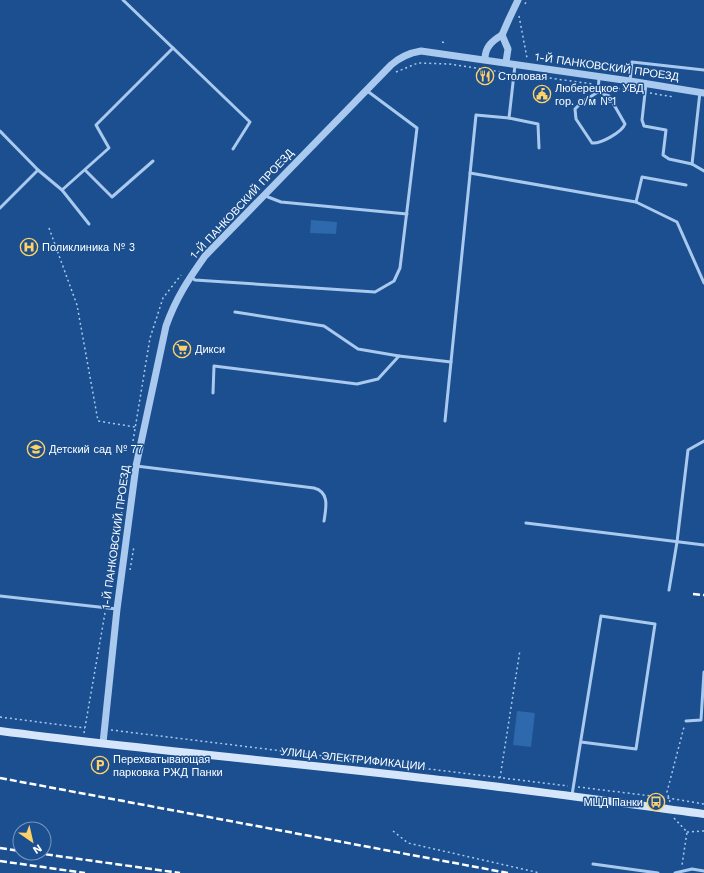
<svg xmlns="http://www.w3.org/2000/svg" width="704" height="873" viewBox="0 0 704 873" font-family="'Work Sans',sans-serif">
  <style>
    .green { fill: #2e69ad }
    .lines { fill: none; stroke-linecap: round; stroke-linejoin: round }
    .path { stroke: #a9c9ee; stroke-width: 1.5; stroke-dasharray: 2 3; stroke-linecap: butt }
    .service { stroke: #a9c9ee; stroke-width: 3 }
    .tertiary { stroke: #a9c9ee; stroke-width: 7 }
    .secondary { stroke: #d6e6fa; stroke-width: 8 }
    .rail { stroke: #fff; stroke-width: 2.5; stroke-dasharray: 7 3; stroke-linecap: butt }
    .labels { text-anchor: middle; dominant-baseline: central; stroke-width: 3; stroke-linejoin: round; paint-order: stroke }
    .street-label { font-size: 11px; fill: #fff; stroke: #1b4f8f }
    .poi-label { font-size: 11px; fill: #fff; stroke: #1b4f8f; text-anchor: start }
  </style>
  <rect width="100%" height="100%" fill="#1b4f8f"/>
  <g class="green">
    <path d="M311,220L337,222L336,234L310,233Z"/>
    <path d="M517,711L535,713L531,747L513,745Z"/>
  </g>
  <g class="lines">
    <g class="path">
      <path d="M525,4L527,0"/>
      <path d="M519,16L527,58"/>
      <path d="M442,42L447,43"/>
      <path d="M396,72L418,63L449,64L508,73"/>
      <path d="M520,74L593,84"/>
      <path d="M603,86L641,92"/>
      <path d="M650,93L674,97"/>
      <path d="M49,228L77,305L98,421L135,427"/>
      <path d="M133,441L150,338L163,298L181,275"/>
      <path d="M130,570L134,546"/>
      <path d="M107,603L123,504"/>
      <path d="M0,717L85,728"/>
      <path d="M111,730L568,786"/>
      <path d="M84,733L105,613"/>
      <path d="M500,778L520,650"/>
      <path d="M578,787L668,798L704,804"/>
      <path d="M670,802L667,792L684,727"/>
      <path d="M674,818L687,832L682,865"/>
      <path d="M393,831L408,843L540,873"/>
      <path d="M687,832L704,831"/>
    </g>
    <g class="service">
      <path d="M123,0L250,122L233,149"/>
      <path d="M515,65L509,118L538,124L539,148"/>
      <path d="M630,81L632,62L704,70"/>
      <path d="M646,84L642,120L644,126L666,130L663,155L669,159L692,164L704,171"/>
      <path d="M598,92L609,96L625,124C622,132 601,144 592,143L576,119L575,109L582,102L598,92L599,78"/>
      <path d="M0,131L38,170L0,208"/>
      <path d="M692,164L700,92"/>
      <path d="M38,170L62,190L89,224"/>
      <path d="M85,170L112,197L153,161"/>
      <path d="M470,173L636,202L642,177L686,185"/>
      <path d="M62,190L109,148L96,125L173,48"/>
      <path d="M265,194L268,197L281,202L407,214"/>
      <path d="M636,202L677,222L704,283"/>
      <path d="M191,277L195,280L375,292L394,281L400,268L417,128L366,90"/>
      <path d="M235,312L324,326L358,349L399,356"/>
      <path d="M213,393L214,366L357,384L378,379L399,356L451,362"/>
      <path d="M445,421L476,115L509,118"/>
      <path d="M136,466L314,488C330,492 326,508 324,521"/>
      <path d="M526,523L704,545"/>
      <path d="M669,590L677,542L688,450L704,441"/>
      <path d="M0,596L117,609"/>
      <path d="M686,721L701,720L704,672"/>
      <path d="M572,795L601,616L655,624L636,749L581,742"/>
      <path d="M593,864L658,873"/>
      <path d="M675,873L692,869L704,871"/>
    </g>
    <g class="tertiary">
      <path d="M502,35L509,19L518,0"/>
      <path d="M502,35L508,49L506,62"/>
      <path d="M485,59C485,47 492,41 502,35"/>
      <path d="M103,743L117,609L136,466L166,326C176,298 188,280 205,256L391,65C400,57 409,53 421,51L630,81L704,93"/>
    </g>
    <path class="secondary" d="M0,731C144,750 288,762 432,779C523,789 613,802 704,814"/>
    <g class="rail">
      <path d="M693,594L704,595"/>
      <path d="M0,778L508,873"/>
      <path d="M0,848L20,851"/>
      <path d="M36,853L180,873"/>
      <path d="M0,861L85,873"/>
    </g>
  </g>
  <defs>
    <symbol id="restaurant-ring" viewBox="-11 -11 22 22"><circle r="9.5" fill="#1b4f8f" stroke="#ffd166" stroke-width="1.5"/><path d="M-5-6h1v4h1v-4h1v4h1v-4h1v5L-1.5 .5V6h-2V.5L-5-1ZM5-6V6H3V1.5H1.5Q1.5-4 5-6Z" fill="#ffd166"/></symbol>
    <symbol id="civic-ring" viewBox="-11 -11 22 22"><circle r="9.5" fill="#1b4f8f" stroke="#ffd166" stroke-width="1.5"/><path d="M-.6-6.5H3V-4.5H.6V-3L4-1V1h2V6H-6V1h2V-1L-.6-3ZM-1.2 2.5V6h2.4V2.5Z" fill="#ffd166"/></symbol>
    <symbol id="hospital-ring" viewBox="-11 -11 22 22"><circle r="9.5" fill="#1b4f8f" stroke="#ffd166" stroke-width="1.5"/><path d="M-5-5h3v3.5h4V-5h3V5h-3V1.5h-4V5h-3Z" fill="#ffd166"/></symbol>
    <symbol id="supermarket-ring" viewBox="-11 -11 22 22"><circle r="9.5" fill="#1b4f8f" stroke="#ffd166" stroke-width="1.5"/><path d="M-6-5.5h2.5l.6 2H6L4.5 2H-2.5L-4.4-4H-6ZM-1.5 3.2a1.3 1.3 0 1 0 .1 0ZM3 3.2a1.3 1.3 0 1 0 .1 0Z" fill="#ffd166"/></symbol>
    <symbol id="school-ring" viewBox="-11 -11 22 22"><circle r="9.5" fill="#1b4f8f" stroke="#ffd166" stroke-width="1.5"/><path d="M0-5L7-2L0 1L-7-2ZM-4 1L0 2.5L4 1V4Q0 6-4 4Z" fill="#ffd166"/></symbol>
    <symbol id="parking-ring" viewBox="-11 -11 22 22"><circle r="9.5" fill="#1b4f8f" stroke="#ffd166" stroke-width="1.5"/><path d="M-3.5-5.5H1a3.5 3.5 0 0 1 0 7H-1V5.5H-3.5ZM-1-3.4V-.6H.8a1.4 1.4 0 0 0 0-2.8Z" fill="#ffd166"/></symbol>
    <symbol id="bus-ring" viewBox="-11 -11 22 22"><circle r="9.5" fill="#1b4f8f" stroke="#ffd166" stroke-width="1.5"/><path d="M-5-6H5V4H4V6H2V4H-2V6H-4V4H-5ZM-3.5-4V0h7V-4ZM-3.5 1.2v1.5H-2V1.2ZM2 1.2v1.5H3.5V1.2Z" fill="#ffd166"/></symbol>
  </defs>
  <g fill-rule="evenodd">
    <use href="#restaurant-ring" x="475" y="66" width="20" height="20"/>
    <use href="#civic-ring" x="532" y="84" width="20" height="20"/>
    <use href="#hospital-ring" x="19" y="237" width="20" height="20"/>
    <use href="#supermarket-ring" x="172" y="339" width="20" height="20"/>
    <use href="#school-ring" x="26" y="439" width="20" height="20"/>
    <use href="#parking-ring" x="90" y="755" width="20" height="20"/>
    <use href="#bus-ring" x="646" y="792" width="20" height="20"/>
  </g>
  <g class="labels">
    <g class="street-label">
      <text transform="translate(607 67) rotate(8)">1-Й ПАНКОВСКИЙ ПРОЕЗД</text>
      <text transform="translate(242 204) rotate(-47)">1-Й ПАНКОВСКИЙ ПРОЕЗД</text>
      <text transform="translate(116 537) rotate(-82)">1-Й ПАНКОВСКИЙ ПРОЕЗД</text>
      <text transform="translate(353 759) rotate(6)">УЛИЦА ЭЛЕКТРИФИКАЦИИ</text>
    </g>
    <g class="poi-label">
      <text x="498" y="76">Столовая</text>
      <text x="555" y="88">Люберецкое УВД<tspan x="555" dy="13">гор. о/м №1</tspan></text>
      <text x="42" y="247">Поликлиника № 3</text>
      <text x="195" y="349">Дикси</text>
      <text x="49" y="449">Детский сад № 77</text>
      <text x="113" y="759">Перехватывающая<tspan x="113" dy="13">парковка РЖД Панки</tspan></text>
      <text x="643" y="802" text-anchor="end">МЦД Панки</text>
    </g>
  </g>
  <g transform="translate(32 841) rotate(146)"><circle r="19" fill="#1b4f8f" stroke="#7695bc"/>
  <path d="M0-3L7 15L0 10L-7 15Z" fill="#ffd166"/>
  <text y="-6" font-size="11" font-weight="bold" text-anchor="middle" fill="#ffffff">N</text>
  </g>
</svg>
